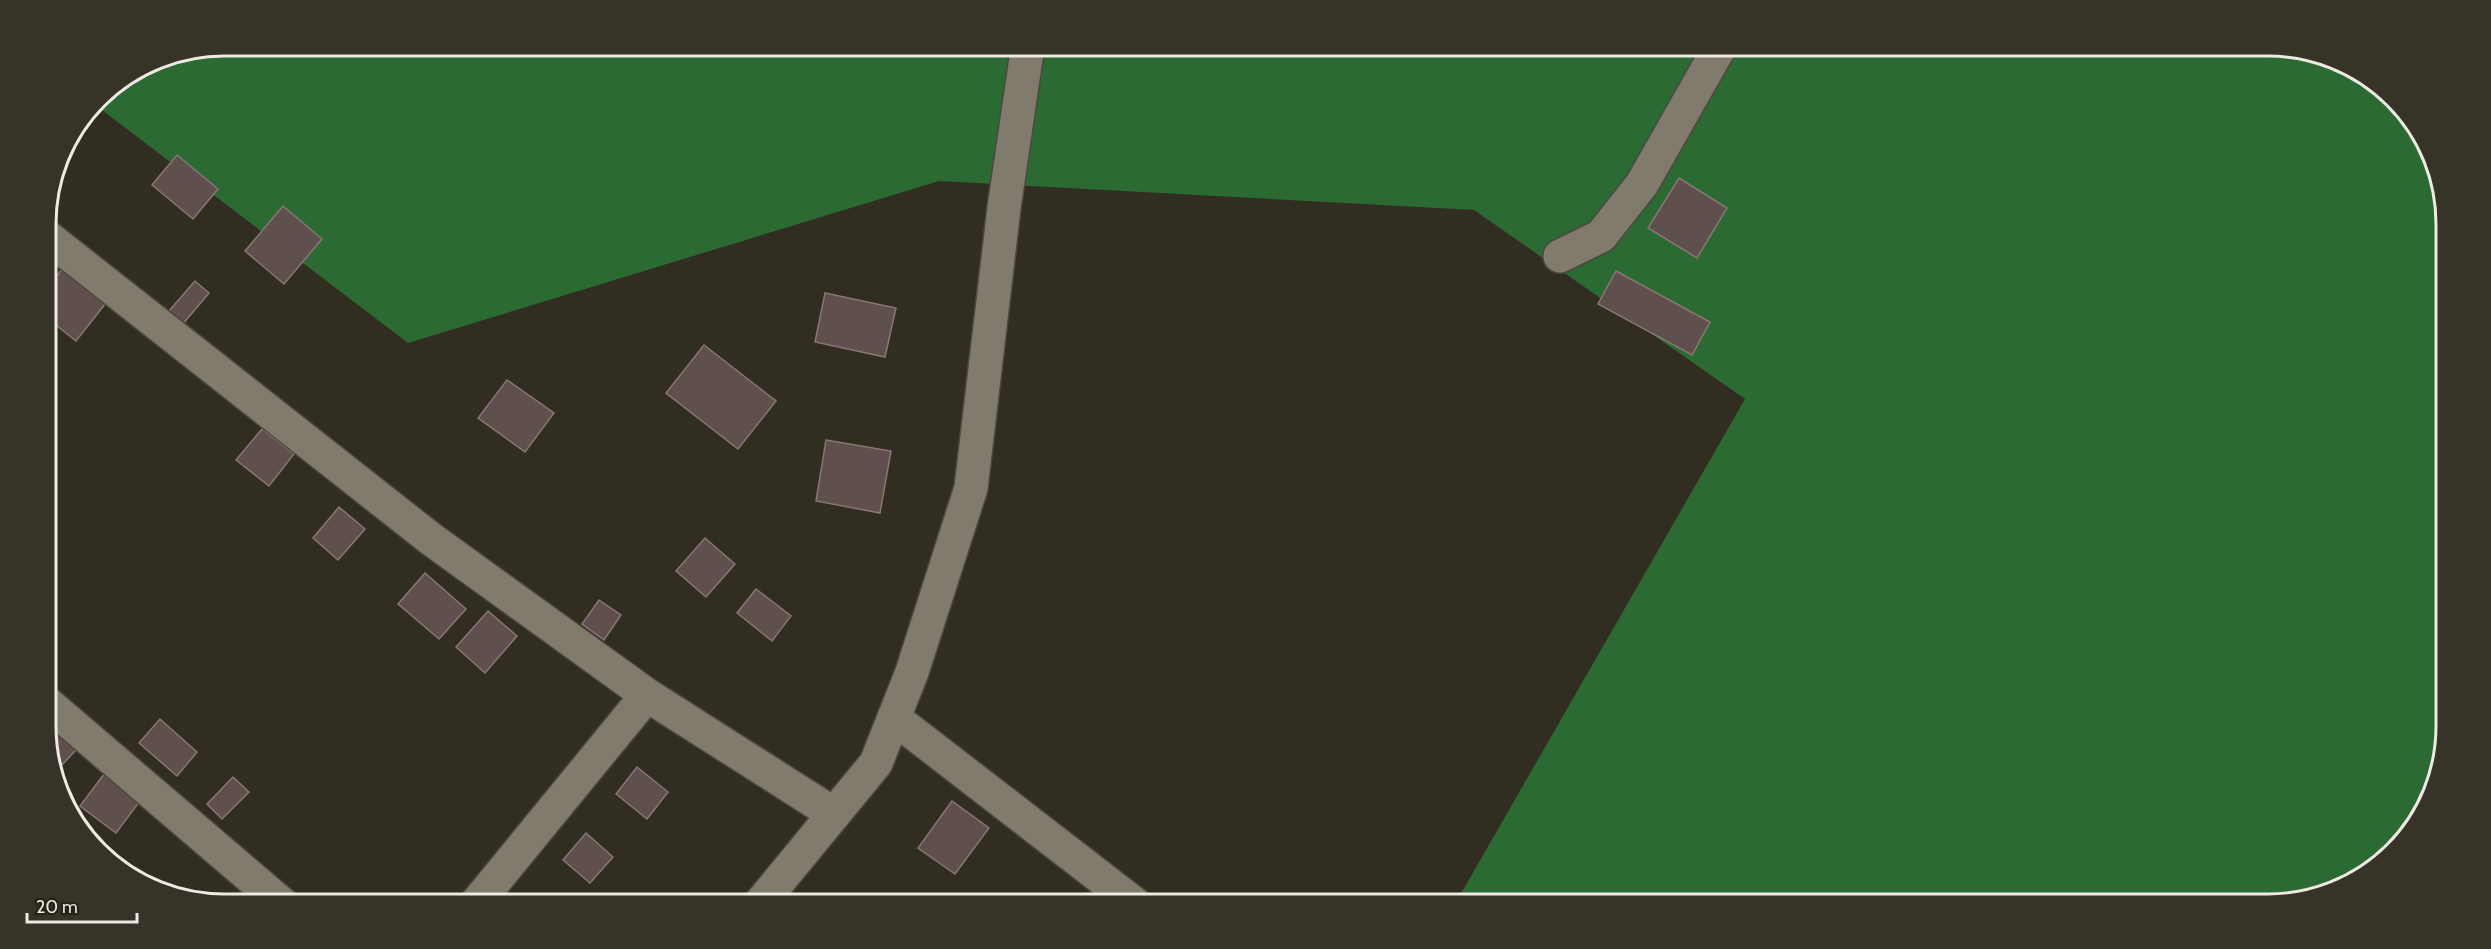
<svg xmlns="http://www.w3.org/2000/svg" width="2491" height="949" viewBox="0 0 2491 949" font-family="Cabin,sans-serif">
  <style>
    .forest { fill: #2b6a32 }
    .building { fill: #60504d; stroke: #887774; stroke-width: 1.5 }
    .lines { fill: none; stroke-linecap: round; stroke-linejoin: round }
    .minor-casing { stroke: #4c483e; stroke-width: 36 }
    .minor { stroke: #807b6d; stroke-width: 33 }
    .rim { fill: none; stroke: #edeae3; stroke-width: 3 }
  </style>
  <rect width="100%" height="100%" fill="#312d21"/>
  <path class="forest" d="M223,45H2268L2325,54L2402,106L2444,200L2446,726L2437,783L2409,834L2376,867L2325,894L2279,904H1455L1745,399L1474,210L939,181L408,343L94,104L105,89L155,58Z"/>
  <g class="building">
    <path d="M177,155L218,189L193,219L152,185Z"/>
    <path d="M1679,178L1727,208L1697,258L1648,228Z"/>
    <path d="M283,206L322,239L284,284L245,251Z"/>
    <path d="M62,269L105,304L76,341L46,317V290Z"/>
    <path d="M1616,271L1710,322L1692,355L1598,304Z"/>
    <path d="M195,281L209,293L177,331L162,319Z"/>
    <path d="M825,293L896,308L885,357L815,342Z"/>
    <path d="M704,345L776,401L738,449L666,393Z"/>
    <path d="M507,380L554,413L525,452L478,418Z"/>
    <path d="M262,429L294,454L269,486L236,460Z"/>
    <path d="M826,440L891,451L880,513L816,501Z"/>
    <path d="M339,507L365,529L338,560L313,538Z"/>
    <path d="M705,538L735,564L706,597L676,571Z"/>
    <path d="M425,573L466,609L439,639L398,604Z"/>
    <path d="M756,589L791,616L772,641L737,613Z"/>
    <path d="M599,600L621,615L604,640L582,624Z"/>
    <path d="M488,611L517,636L485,673L456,647Z"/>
    <path d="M160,719L197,752L177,776L139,743Z"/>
    <path d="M48,724L76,750L59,768L48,758Z"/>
    <path d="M637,767L668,792L647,819L616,794Z"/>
    <path d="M107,770L143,797L116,833L80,806Z"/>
    <path d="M233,777L249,792L222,819L207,804Z"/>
    <path d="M952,801L989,828L955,874L918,848Z"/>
    <path d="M586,833L613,857L590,883L563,860Z"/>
  </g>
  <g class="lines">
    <defs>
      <g id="minor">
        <path d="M46,236L431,539L647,695L834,814"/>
        <path d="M1560,256L1601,236L1642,184L1721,45"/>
        <path d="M48,704L282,904"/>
        <path d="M894,718L1135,904"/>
        <path d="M476,904L647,695"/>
        <path d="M760,904L876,763L912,672L971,488L1004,208L1028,45"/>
      </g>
    </defs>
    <use href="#minor" class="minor-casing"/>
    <use href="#minor" class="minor"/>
  </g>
  <path d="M0 0H2491V949H0ZM224 56H2268A168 168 0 0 1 2436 224V726A168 168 0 0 1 2268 894H224A168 168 0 0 1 56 726V224A168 168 0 0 1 224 56Z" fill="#373328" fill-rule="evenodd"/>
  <path class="rim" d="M224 56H2268A168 168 0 0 1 2436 224V726A168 168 0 0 1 2268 894H224A168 168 0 0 1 56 726V224A168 168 0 0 1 224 56Z"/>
  <path d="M27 913v9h110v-9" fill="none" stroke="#edeae3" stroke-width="3"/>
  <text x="36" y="913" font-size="18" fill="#edeae3" stroke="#272318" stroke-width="4.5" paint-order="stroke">20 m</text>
</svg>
